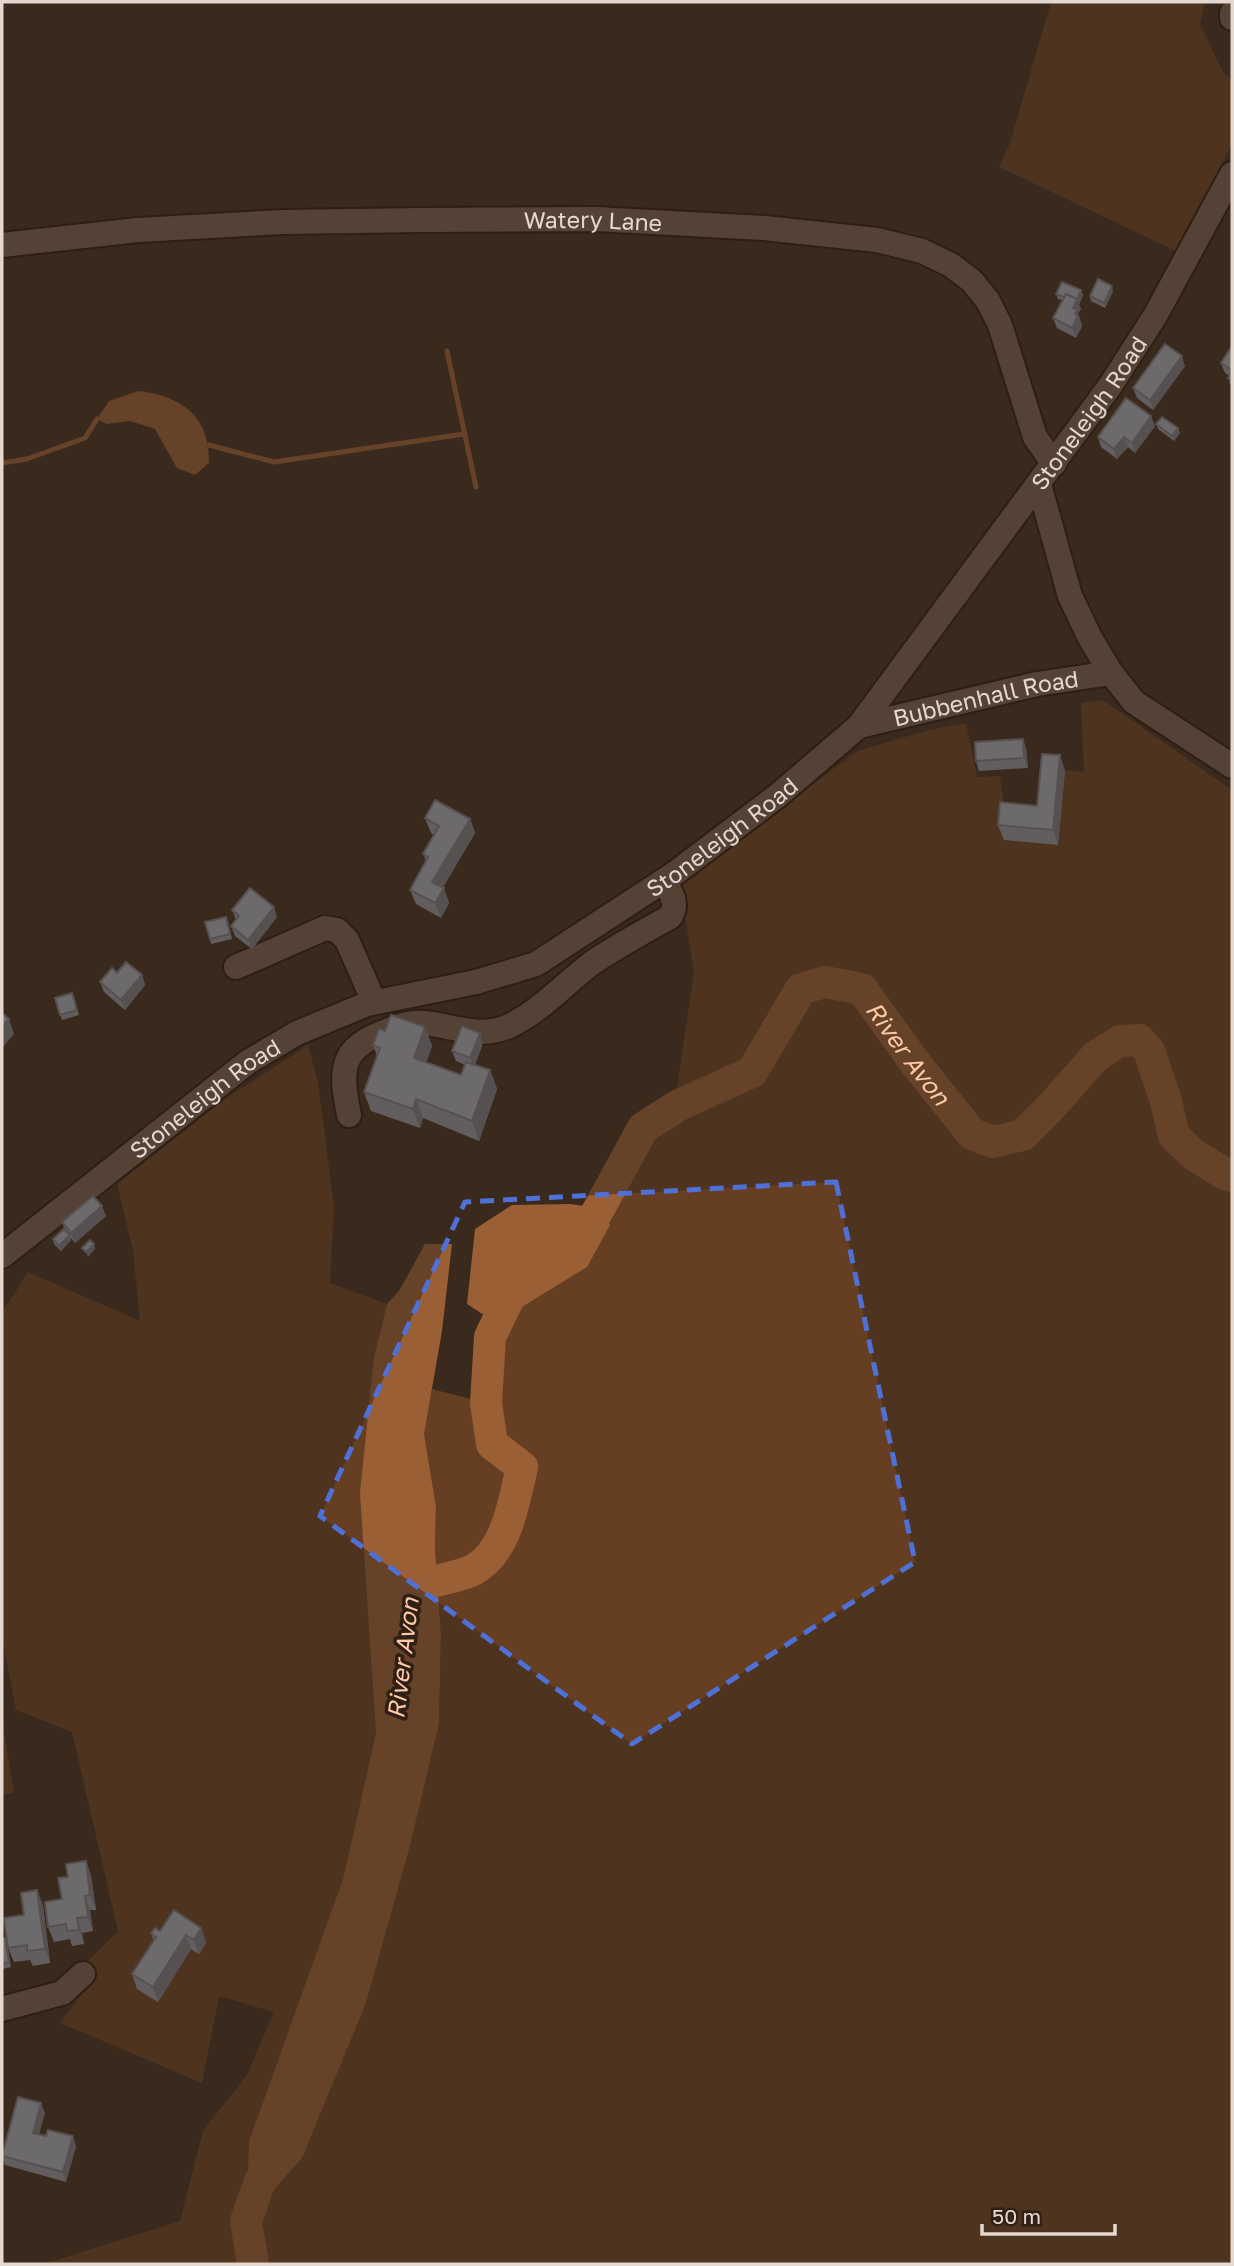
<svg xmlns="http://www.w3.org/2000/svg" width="1234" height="2266" viewBox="0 0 1234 2266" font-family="'Golos Text',sans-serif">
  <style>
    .green { fill: #663f23 }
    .water { fill: #9a5f35 }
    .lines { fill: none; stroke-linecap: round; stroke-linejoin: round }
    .stream { stroke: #9a5f35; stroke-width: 5 }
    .river { stroke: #9a5f35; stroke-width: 32 }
    .minor-casing { stroke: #201107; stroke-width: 28 }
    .minor { stroke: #746054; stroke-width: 24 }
    .wall { fill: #939eaf }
    .shaded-wall { fill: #78818f }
    .building { fill: #abb8cc; stroke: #78818f; stroke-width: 2 }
    .marked { fill: none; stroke: #4f70d6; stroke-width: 5; stroke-dasharray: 14 9; stroke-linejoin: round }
    .labels { text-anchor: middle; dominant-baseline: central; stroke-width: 7; stroke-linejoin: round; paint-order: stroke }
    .street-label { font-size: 23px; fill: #e4d8d1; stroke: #2f1f14 }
    .water-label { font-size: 24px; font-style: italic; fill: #fdc9a6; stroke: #2f1f14 }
  </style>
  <rect width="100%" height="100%" fill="#3a291d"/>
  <g class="green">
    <path d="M1051,2H1205L1200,24L1223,72L1232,80V144L1176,251L999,167L1010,143Z"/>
    <path d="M1103,700L1232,790V2264H44L180,2221L203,2131L247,2075L274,2012L219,1996L202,2083L60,2023L91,1982L80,1969L118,1931L72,1732L16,1710L2,1636V1313L28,1272L140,1321L133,1250L117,1184L224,1100L308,1045L318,1082L334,1207L330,1283L387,1304L374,1357L371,1626L376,1733L343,1879L249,2141L246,2220L338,2069L366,2003L410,1846L439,1724L441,1635L435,1547L436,1507L423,1434L432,1389L486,1403L490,1337L496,1323L540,1295L610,1225L600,1208L643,1128L677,1106L676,1095L694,972L680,885L857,751L929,730L966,723L977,777L1000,776L1006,817L1058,845L1065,770L1084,772L1081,703Z"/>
    <path d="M2,1720L14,1793L2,1795Z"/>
  </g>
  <g class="water">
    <path d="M138,391C182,396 210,416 209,463L195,475L177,468L155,429L130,421L107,424L97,419L109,401Z"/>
    <path d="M570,1204L600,1208L610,1225L587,1267L496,1323L467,1304L475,1229L512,1205Z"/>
    <path d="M425,1244H452L442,1331L424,1434L436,1507L435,1547L441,1635L439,1724L410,1846L366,2003L302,2158L246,2221L249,2141L343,1879L376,1733L360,1493L374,1357L387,1304L399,1291Z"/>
  </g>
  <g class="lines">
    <g class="stream">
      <path d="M447,351L476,487"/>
      <path d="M209,445L274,462L464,434"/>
      <path d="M2,463L27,459L85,438L97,419"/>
    </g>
    <g class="river">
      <path id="s1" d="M574,1241L584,1236L643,1128L677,1106L752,1072L801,989L825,982L862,989L916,1064L972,1134L993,1142L1023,1135L1049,1109L1096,1056L1120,1041L1139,1040L1149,1051L1166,1101L1174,1136L1194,1155L1225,1174L1232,1176"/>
      <path d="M406,1599L408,1587C428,1582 452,1579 471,1571C507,1554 514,1501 522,1467L492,1444L486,1403L490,1337L515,1285"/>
      <path d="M253,2264L246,2221L260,2181"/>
    </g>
    <defs>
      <g id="minor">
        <path d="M1232,13V18"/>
        <path id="s2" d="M2,245L138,230L283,222L421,220L596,219L764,228L877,240L922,251L951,265L972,281L988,301L1000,325L1035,437L1054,464"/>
        <path d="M1039,484L1070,596L1090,638L1111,673L1134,702L1232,766"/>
        <path id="s3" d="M859,726L1037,684L1111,673"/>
        <path d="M236,967L325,928L337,930L347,940L374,1002"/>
        <path d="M349,1115C340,1070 339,1048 387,1031C398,1026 411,1022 423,1023C452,1025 477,1039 507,1027C540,1012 563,985 592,963C617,946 643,932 670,917C679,905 671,892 664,881"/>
        <path id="s4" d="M2,1256L248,1062L297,1033L367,1004L476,982L536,964L674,874L776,797L859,726L1110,386L1155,316L1232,174"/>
        <path d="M2,2009L62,1993L83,1974"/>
      </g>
    </defs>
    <use href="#minor" class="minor-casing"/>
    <use href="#minor" class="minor"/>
  </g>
  <g class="wall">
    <path d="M1081,290L1083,295L1079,305L1081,309L1078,313L1082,326L1076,338L1057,328L1053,318L1062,300L1058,299L1056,294Z"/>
    <path d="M1113,291L1105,308L1091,301L1090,296Z"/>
    <path d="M1232,346V389L1228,378L1230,376L1225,373L1221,363Z"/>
    <path d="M1185,366L1153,410L1137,398L1133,388Z"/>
    <path d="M1156,424L1178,428L1180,433L1174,441L1158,429Z"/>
    <path d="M1155,426L1135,453L1128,447L1117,459L1101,447L1098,437Z"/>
    <path d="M1026,748L1028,768L979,771L976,761Z"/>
    <path d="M1065,770L1058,845L1004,840L998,825L1037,806Z"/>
    <path d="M425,818L470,819L475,833L443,887L449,903L441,918L416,904L410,890L426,861L423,854L434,835L431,833Z"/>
    <path d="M232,910L277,917L252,949L235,936L231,926L236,920Z"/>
    <path d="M228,922L232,939L211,944L210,939Z"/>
    <path d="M117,973L142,975L145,985L125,1010L104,992L100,982Z"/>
    <path d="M72,993L79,1015L62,1020L55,998Z"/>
    <path d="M425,1027L432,1046L426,1063L461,1075L465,1065L456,1061L452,1051L483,1043L475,1065L490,1070L497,1089L479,1141L423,1118L420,1128L371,1111L364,1092L377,1056L373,1045L385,1031Z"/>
    <path d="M106,1216L75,1243L71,1238V1240L61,1251L54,1244L53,1239L65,1230L62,1222Z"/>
    <path d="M86,1861L91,1876L96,1910H90L93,1931L82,1933L84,1944L72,1946L70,1939L54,1942L48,1927L62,1899L68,1877Z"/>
    <path d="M43,1905L50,1963L33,1966L30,1960L14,1962L8,1948L24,1915Z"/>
    <path d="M201,1928L206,1943L199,1954L191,1949L158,2002L137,1989L132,1974L154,1941L151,1933L160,1931Z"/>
    <path d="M2,1938H5L7,1943L11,1967L2,1969Z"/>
    <path d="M45,2113L39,2134L76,2146L66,2182L5,2165L2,2156V2155Z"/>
  </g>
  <g class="shaded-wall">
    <path d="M1112,286L1113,291L1105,308L1104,303Z"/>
    <path d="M1081,290L1083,295L1079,305L1081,309L1078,313L1082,326L1076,338L1072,328L1073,308Z"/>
    <path d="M1182,356L1185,366L1153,410L1150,400Z"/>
    <path d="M1151,416L1155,426L1135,453L1132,443Z"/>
    <path d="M1178,428L1180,433L1174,441L1172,436Z"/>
    <path d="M1124,437L1128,447L1117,459L1114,449Z"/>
    <path d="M1023,739L1026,748L1028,768L1024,758Z"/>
    <path d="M1060,755L1065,770L1058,845L1053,830Z"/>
    <path d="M470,819L475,833L438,896L432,882Z"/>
    <path d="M444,888L449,903L441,918L435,903Z"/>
    <path d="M274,907L277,917L252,949L248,940Z"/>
    <path d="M142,975L145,985L125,1010L121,1000Z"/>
    <path d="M9,1019L14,1034L2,1048V1027Z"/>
    <path d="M425,1027L432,1046L421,1078L414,1058Z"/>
    <path d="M480,1033L483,1043L474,1068L470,1058Z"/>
    <path d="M490,1070L497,1089L479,1141L472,1121Z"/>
    <path d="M416,1099L423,1118L420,1128L413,1109Z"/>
    <path d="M102,1206L106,1216L75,1243L71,1233Z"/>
    <path d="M70,1235L71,1240L61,1251L59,1246Z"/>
    <path d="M94,1244L95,1249L88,1257L86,1252Z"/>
    <path d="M86,1861L91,1876L96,1910L90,1895Z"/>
    <path d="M37,1890L43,1905L50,1963L45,1949Z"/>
    <path d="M85,1896L90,1910L93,1931L88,1917Z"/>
    <path d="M77,1918L82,1933L84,1944L79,1930Z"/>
    <path d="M201,1928L206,1943L199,1954L194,1940Z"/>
    <path d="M186,1935L191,1949L158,2002L153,1987Z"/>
    <path d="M41,2103L45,2113L36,2142L33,2133Z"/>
    <path d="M73,2136L76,2146L66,2182L63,2172Z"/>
  </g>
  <g class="building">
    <path d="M1098,279L1112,286L1104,303L1090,296Z"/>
    <path d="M1062,282L1081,290L1077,300L1066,294L1064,297L1056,294Z"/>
    <path d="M1066,294L1077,299L1073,308L1077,310L1075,314L1078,316L1072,328L1053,318Z"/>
    <path d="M1165,344L1182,356L1150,400L1133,388Z"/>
    <path d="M1232,346V370L1221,363Z"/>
    <path d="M1232,372V381L1228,378Z"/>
    <path d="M1126,398L1151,416L1132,443L1124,437L1114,449L1098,437Z"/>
    <path d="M1162,417L1178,428L1172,436L1156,424Z"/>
    <path d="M1023,739L1024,758L976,761L975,742Z"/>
    <path d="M1042,754L1060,755L1053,830L998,825L1000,802L1037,806Z"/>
    <path d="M435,800L470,819L432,882L444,888L435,903L410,890L428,857L423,854L439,826L425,818Z"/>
    <path d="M250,888L274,907L248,940L231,926L239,916L232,910Z"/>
    <path d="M226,917L230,934L210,939L205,922Z"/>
    <path d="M126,962L142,975L121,1000L100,982L112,968L117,973Z"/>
    <path d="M72,993L77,1010L60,1015L55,998Z"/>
    <path d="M2,1013L9,1019L2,1027Z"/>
    <path d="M391,1015L425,1027L414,1058L461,1075L466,1062L490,1070L472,1121L416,1099L413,1109L364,1092L380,1048L373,1045L379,1029L385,1031Z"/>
    <path d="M462,1026L480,1033L470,1058L452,1051Z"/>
    <path d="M93,1196L102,1206L71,1233L62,1222Z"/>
    <path d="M64,1229L70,1235L59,1246L53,1239Z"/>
    <path d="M90,1240L94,1244L86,1252L82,1248Z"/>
    <path d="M86,1861L90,1895L85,1896L88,1917L77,1918L79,1930L67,1931L66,1924L48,1927L45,1902L62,1899L58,1878L68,1877L66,1864Z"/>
    <path d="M37,1890L45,1949L27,1951V1945L8,1948L4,1918L24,1915L21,1893Z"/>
    <path d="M174,1910L201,1928L194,1940L186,1935L153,1987L132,1974L156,1937L151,1933L155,1928L160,1931Z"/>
    <path d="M2,1938H5L9,1962L2,1964Z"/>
    <path d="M18,2097L41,2103L33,2133L46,2136L48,2130L73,2136L63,2172L2,2156Z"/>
  </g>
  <path d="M0 0H1234V2266H0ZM836,1182L915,1562L632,1744L320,1516L465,1202Z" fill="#3a291d" fill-opacity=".55" fill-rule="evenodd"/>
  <path class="marked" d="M836,1182L915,1562L632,1744L320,1516L465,1202Z"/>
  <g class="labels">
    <g class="street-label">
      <text stroke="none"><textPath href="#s2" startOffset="592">Watery Lane</textPath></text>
      <text stroke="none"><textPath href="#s4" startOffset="1410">Stoneleigh Road</textPath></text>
      <text stroke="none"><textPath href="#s3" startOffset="130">Bubbenhall Road</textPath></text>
      <text stroke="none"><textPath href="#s4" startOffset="845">Stoneleigh Road</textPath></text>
      <text stroke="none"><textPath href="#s4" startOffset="257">Stoneleigh Road</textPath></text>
    </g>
    <g class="water-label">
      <text stroke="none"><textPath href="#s1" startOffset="495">River Avon</textPath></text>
      <text transform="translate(402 1658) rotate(-83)">River Avon</text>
    </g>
  </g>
  <rect width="1234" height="2266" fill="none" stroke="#e4d8d1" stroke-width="7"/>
  <path d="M982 2224v10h133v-10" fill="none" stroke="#e4d8d1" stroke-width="3.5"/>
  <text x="992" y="2224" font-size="21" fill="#e4d8d1" stroke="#2f1f14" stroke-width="5" paint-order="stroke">50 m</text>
</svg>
